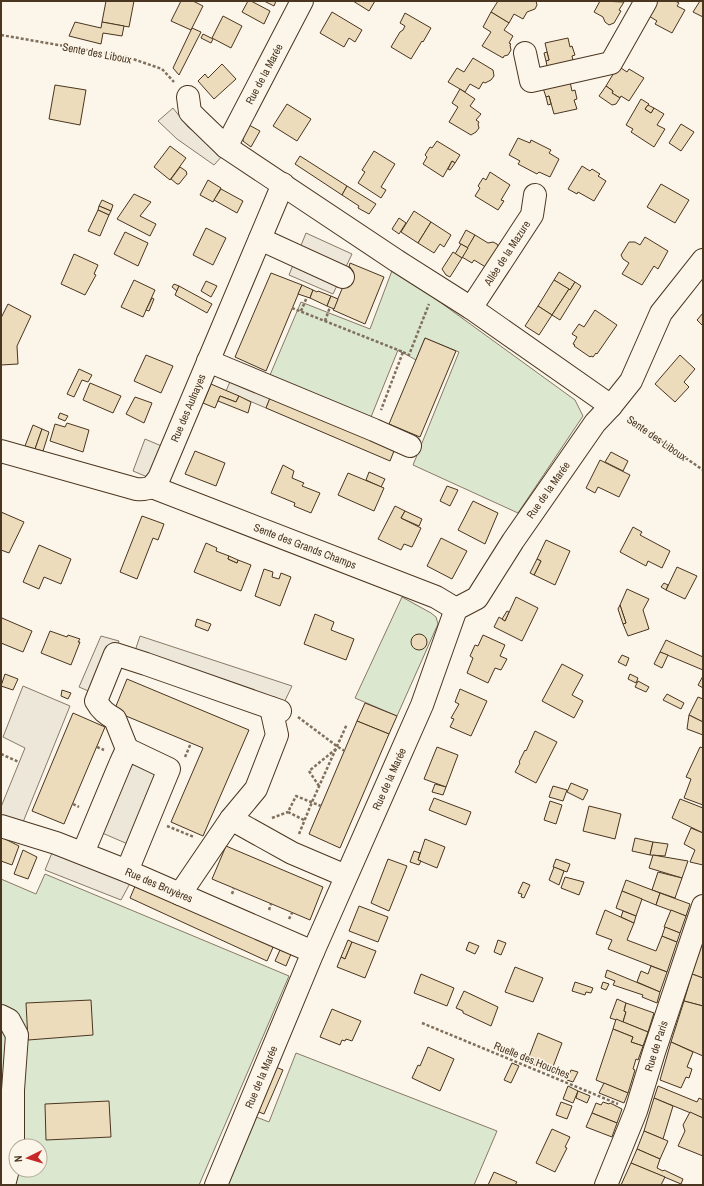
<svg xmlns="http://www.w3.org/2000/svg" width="704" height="1186" viewBox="0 0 704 1186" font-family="'Archivo Narrow',sans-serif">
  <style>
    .green { fill: #dce7d0; stroke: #887966; fill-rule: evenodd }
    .parking { fill: #ede7d9; stroke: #887966 }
    .building { fill: #ecdcbc; stroke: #4a3520 }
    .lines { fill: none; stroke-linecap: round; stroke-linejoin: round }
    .minor-casing { stroke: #4a3520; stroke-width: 24 }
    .path { stroke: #7f6f5c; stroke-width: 2.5; stroke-dasharray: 3 2; stroke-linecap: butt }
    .minor { stroke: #fbf6e9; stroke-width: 22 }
    .labels { text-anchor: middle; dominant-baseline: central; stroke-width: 3; stroke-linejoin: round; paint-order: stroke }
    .street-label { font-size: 11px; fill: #4a3520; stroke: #fbf6e9 }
  </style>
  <rect width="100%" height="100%" fill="#fbf6e9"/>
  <g class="green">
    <path d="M393,268L575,400L583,416L518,513L413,465L459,352L425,338L416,360L398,350L371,417L270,375L301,302L370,329Z"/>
    <path d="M402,597L431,613L436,617L438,624L397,716L355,698Z"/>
    <path d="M45,874L289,976L199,1185H1V879L36,894ZM16,1146H40V1170H16Z"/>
    <path d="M296,1053L497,1131L474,1185H222L251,1115L269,1122Z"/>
  </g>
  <g class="parking">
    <path d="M173,108L188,127L224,154L214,165L177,139L158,121Z"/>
    <path d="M306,233L352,254L333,294L289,275Z"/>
    <path d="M238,363L278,378L266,408L226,391Z"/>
    <path d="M145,439L171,450L157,481L133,471Z"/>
    <path d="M101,636L119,641L98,695L79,687Z"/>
    <path d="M140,636L292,686L280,711L132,660Z"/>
    <path d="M23,686L70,706L19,832L1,826V807L25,748L3,737Z"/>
    <path d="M122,759L165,778L137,848L93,829Z"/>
    <path d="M56,843L135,874L121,900L45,870Z"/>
  </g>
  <g class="building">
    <path d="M106,1H134L129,27L102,22Z"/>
    <path d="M181,1H193L203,6L191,30L171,21Z"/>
    <path d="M248,1H251L270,11L264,24L242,12Z"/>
    <path d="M264,1H276L274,6Z"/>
    <path d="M353,1H375L369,11Z"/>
    <path d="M498,1H536L537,5L535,9L527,12L523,19L514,14L509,23L491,12Z"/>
    <path d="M600,1L624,2L619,10L621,11L614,23L609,25L605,22L603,17L594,12Z"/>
    <path d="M657,1H675L679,3L677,6L685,10L672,33L655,24L657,21L649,16Z"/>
    <path d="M700,1H703V17L693,12Z"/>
    <path d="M332,12L362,30L355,42L349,38L344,47L320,33Z"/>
    <path d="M491,12L509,23L504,30L513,36L509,43L511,44L510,45L511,50L508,55L504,56L503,58L482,46L491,32L483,27Z"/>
    <path d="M405,13L431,28L423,42L422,41L411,59L391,47L400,32L403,30L405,26L400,23Z"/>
    <path d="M223,16L242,26L231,48L212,38Z"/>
    <path d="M75,22L101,28L102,22L124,26L122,36L103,33L101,44L69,36Z"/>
    <path d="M192,28L201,32L179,75L173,68Z"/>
    <path d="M203,34L213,39L211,43L201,38Z"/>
    <path d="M568,38L570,47L572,46L575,55L572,56L574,65L548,71L546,61L549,60L545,43Z"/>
    <path d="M547,52L549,60L546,61L544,53Z"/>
    <path d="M473,58L493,70L494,76L491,80L485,83L483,82L479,89L470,84L465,92L448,82L457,68L464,72Z"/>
    <path d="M222,64L236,79L214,99L198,81L205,74L208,78Z"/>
    <path d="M618,66L627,72L629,69L644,78L629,101L621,96L620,98L612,93L613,91L606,86Z"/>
    <path d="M570,82L572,91L575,90L577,99L574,100L577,109L554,114L549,96L546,97L543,88Z"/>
    <path d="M55,85L86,90L80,125L49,119Z"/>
    <path d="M606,86L613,91L612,93L620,98L616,104L612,105L599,96Z"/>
    <path d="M460,89L475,99L470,106L481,114L476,120L479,122L478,124L479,128L476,132L471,135L449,122L458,107L452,103Z"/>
    <path d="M549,96L551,104L548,105L546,97Z"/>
    <path d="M641,99L649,104L645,109L651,113L654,108L664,114L657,125L665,129L654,147L631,132L633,129L626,125Z"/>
    <path d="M287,104L311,119L297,141L273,126Z"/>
    <path d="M648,105L654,108L651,113L645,109Z"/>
    <path d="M681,124L694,132L681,151L669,143Z"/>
    <path d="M249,125L260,131L251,147L243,141V138Z"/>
    <path d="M518,138L530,143L531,140L551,150L549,153L559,159L550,177L539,172L537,174L518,164L520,161L509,155Z"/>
    <path d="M437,141L460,155L455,163L452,161L443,177L423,164L427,157L425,155L430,147L432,148Z"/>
    <path d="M170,146L186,158L170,180L154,167Z"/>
    <path d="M374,151L395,164L381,187L386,190L381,198L358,183L365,172L362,170Z"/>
    <path d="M300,156L347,186L342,195L295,164Z"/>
    <path d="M452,161L455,163L450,170L448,169Z"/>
    <path d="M582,166L590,171L592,169L600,174L598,176L606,181L594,201L578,192L577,194L568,189Z"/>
    <path d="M180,167L186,171L187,174L179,184H177L171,179Z"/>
    <path d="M490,172L510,185L501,200L504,201L498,210L475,196L480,188L478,186L483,178L486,180Z"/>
    <path d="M208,180L221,188L213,202L200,195Z"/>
    <path d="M661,184L689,200L675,223L647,207Z"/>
    <path d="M347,186L376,204L369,214L358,208L359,206L342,195Z"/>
    <path d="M221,189L243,201L237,213L214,200Z"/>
    <path d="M134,194L151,202L140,216L156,224L150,236L117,219Z"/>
    <path d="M102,200L113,205L111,211L99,206Z"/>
    <path d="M99,206L111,211L109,215L98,210Z"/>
    <path d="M98,210L109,215L100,236L88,231Z"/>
    <path d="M414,211L431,222L418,243L401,232Z"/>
    <path d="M399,218L406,223L399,234L392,229Z"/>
    <path d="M431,222L451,235L444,247L440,244L434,253L418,243Z"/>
    <path d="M206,228L226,238L213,265L193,255Z"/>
    <path d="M466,230L475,235L468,248L459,243Z"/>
    <path d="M125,232L148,243L138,266L114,254Z"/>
    <path d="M475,235L488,243L493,242L497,244L499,248L489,269L474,260L472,263L462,257Z"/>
    <path d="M645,237L668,251L658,269L654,266L642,285L622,274L629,263L623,259L621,255L629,242H635L640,245Z"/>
    <path d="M461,244L468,248L462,258L455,254Z"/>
    <path d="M453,252L462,258L450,277L446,275L442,269Z"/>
    <path d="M74,254L98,265L94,274L96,275L85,295L61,284Z"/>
    <path d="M350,263L384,277L365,324L333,310L351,268L349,267Z"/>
    <path d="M559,272L575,282L570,290L554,280Z"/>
    <path d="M271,273L302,285L266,371L235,357Z"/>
    <path d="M134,280L155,290L143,317L121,307Z"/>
    <path d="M554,280L569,289L552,315L538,306Z"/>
    <path d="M206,281L217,286L211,297L201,291Z"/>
    <path d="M575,282L581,286L560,320L552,315L569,289L570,290Z"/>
    <path d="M174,284L179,286L177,291L172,287Z"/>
    <path d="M302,285L313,290L310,298L298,294Z"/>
    <path d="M179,286L212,304L207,313L175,295Z"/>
    <path d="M313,290L317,292L318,291L331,296L327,306L310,298Z"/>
    <path d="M331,296L338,299L334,309L327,306Z"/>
    <path d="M152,298L154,299L149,311L146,310Z"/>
    <path d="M8,304L31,316L17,346L18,364L1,365V318Z"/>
    <path d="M538,306L552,315L539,335L525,326Z"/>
    <path d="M595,310L617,325L597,354L596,353L593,357L591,356L590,357L574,346L575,345L573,344L577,337L572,334L579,324L584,327Z"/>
    <path d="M703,313V326L697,320Z"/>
    <path d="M425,338L456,351L420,437L389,424Z"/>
    <path d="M146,355L173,366L161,393L134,381Z"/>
    <path d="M680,355L695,369L684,382L689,387L675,402L655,384Z"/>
    <path d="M79,369L92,375L88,382L82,380L74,397L67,394Z"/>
    <path d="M90,383L121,396L113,413L83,400Z"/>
    <path d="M211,384L239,396L236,402L220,396L215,408L203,403Z"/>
    <path d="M272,393L396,446L390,461L266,408Z"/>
    <path d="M220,396L236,402L239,396L251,402L248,413L218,401Z"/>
    <path d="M135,397L152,403L144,423L126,414Z"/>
    <path d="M60,413L68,416L65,421L58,418Z"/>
    <path d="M67,423L89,430L83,452L50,441L55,424L65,427Z"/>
    <path d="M33,425L42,429L35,449L25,446Z"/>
    <path d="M42,429L49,432L43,451L35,449Z"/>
    <path d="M195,451L225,463L216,486L185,474Z"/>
    <path d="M611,452L628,461L623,471L605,462Z"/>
    <path d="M600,460L630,475L619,497L598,487L595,493L586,488Z"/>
    <path d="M283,465L294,471L292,478L304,483L302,486L320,493L311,513L294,506L295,503L271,493Z"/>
    <path d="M369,472L385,479L381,487L366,480Z"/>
    <path d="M348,473L384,488L374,511L338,495Z"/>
    <path d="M447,486L458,490L450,506L440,501Z"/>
    <path d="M473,501L498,513L485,544L458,530Z"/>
    <path d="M395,506L405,511L401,518L421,528L412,547L404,544L401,550L378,539Z"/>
    <path d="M405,511L422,519L419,526L401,518Z"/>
    <path d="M1,512L24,522L9,553L1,550Z"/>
    <path d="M142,516L164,524L158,540L153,538L137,579L120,572Z"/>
    <path d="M633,527L642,532L640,535L670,551L662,568L648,561L646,566L620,552Z"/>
    <path d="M441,538L467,551L452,579L427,566Z"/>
    <path d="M546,540L570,551L555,585L534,575L541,561L537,559Z"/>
    <path d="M206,543L217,548L216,551L229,556L228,559L237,563L238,560L251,565L241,591L194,572Z"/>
    <path d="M39,545L71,559L61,584L44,577L39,589L23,582Z"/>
    <path d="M229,556L238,560L237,563L228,559Z"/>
    <path d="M537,559L541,561L534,575L530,573Z"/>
    <path d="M677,567L697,576L685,599L666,590Z"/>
    <path d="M264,569L273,572L272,577L279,579L281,573L291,577L280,606L255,596Z"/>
    <path d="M664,583L668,585L666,590L661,587Z"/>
    <path d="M627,589L649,599L643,610L649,629L628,636L623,624L626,623L620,605Z"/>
    <path d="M516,597L538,608L522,641L494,627L499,617L505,621Z"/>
    <path d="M620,605L626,623L623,624L618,609Z"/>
    <path d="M507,611L509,612L505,621L502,619Z"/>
    <path d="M315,614L334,622L331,630L354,639L346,660L304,644Z"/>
    <path d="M2,618L32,631L23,652L1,643V621Z"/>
    <path d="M197,619L211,624L208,631L195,626Z"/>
    <path d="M50,631L67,637L68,635L80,639L78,642H80L71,665L41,653Z"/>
    <circle cx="419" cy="642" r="8"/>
    <path d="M483,635L505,645L500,656L507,659L501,670L495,668L488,683L467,673L473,658L470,656L475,645L478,646Z"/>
    <path d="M666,640L703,657V670L660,652Z"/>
    <path d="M660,652L668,655L662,668L654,664Z"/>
    <path d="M622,655L629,658L626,666L618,662Z"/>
    <path d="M562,664L583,675L572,695L583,701L574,718L542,701Z"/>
    <path d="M5,674L18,679L13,690L1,686Z"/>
    <path d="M630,674L638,678L636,683L628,679Z"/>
    <path d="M703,676V688L698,685Z"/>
    <path d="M127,679L249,730L203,836L171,822L203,748L114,711Z"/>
    <path d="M638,681L649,687L646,692L635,687Z"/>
    <path d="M460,689L487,701L471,736L450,727L454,719L451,718L459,704L455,702Z"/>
    <path d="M62,690L71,693L68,699L61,696Z"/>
    <path d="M667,694L684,703L681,709L663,700Z"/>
    <path d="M698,697L703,699V722L689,715Z"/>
    <path d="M365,703L397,716L389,734L357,721Z"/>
    <path d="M73,713L105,727L64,824L32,811Z"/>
    <path d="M689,715L703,722V735L687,729Z"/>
    <path d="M357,721L389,734L340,848L309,834Z"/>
    <path d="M535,731L557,742L536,783L515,772L520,763L519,762L525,750L526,751Z"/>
    <path d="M437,747L458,755L446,787L424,779Z"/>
    <path d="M700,747L703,748V805L684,798L691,779L686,777Z"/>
    <path d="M571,783L588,790L583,800L567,792Z"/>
    <path d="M435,784L446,787L443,795L432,792Z"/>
    <path d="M553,786L567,790L563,801L549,797Z"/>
    <path d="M434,798L471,812L466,825L429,810Z"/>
    <path d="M680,799L703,808V833L672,818Z"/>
    <path d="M550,801L562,805L556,824L544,820Z"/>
    <path d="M589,806L621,814L615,839L583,831Z"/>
    <path d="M691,828L703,833V865L690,862L695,850L684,844Z"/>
    <path d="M1,837L19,846L12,865L1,861Z"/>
    <path d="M635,838L653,842L650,855L632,851Z"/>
    <path d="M425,839L445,847L437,868L418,860Z"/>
    <path d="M653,842L668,844L665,856L650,855Z"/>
    <path d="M226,846L323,887L310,920L212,879Z"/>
    <path d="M23,850L37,857L28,879L14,874Z"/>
    <path d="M414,851L420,853L418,860L421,861L419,865L410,862Z"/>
    <path d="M653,855L688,861L682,878L649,868Z"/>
    <path d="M388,859L407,866L389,911L371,903Z"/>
    <path d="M556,859L570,864L567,872L553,867Z"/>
    <path d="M554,867L564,871L559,885L549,880Z"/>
    <path d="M658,872L682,878L675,898L652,890Z"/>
    <path d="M565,877L584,882L579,895L561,888Z"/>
    <path d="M626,880L660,893L656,905L622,891Z"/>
    <path d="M523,882L530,885L524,898L521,897L522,894L518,893Z"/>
    <path d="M136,884L274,945L267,961L130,898Z"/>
    <path d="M622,891L642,899L636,916L616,908Z"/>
    <path d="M660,893L690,904L686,916L656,905Z"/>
    <path d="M359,906L388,917L378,942L349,931Z"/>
    <path d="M605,910L634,923L627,940L656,951L662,936L677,942L667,972L608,949L612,940L596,934Z"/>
    <path d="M671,910L686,916L680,933L664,927Z"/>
    <path d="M623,911L636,916L634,923L621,917Z"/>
    <path d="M665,927L680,933L677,942L662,936Z"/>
    <path d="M348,940L352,942L345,959L341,957Z"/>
    <path d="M498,940L506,943L501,955L494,952Z"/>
    <path d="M703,940V978L692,974Z"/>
    <path d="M352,942L376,951L365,978L337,967L341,957L345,959Z"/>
    <path d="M469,942L479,946L475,954L466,950Z"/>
    <path d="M280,950L291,954L286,966L275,961Z"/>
    <path d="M651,966L667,972L660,992L637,982L641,971L648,974Z"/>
    <path d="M515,967L543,978L533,1002L505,992Z"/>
    <path d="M607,970L660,992L657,1003L642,997L643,995L613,985L615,981L605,977Z"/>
    <path d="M421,974L454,988L447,1006L414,993Z"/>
    <path d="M692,974L703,978V1006L684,1001Z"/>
    <path d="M575,982L593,988L591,993L586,992L585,995L572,991Z"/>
    <path d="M603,982L609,984L606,990L601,988Z"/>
    <path d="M464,991L498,1007L491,1026L463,1013V1011L456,1008Z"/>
    <path d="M617,999L626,1003L624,1011L626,1012L623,1022L610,1018Z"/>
    <path d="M91,1000L93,1035L28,1040L26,1003Z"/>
    <path d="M684,1001L703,1006V1056L671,1042Z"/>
    <path d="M626,1003L654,1013L648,1032L623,1022L626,1012L624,1011Z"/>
    <path d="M332,1009L361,1021L352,1041L346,1039L345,1041L342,1040L340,1045L320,1037Z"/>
    <path d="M616,1019L648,1032L643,1046L631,1042L633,1037L613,1029Z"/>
    <path d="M613,1029L633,1037L631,1042L643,1046L638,1060L636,1059L633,1069L635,1070L628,1093L596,1080Z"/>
    <path d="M538,1033L562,1043L551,1072L527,1062Z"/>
    <path d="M671,1042L693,1052L687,1067L692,1069L689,1078L686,1077L681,1088L660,1080Z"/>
    <path d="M428,1047L454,1059L440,1091L412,1078L418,1065L420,1066Z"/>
    <path d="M512,1063L519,1066L511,1083L504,1080Z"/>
    <path d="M268,1064L283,1070L264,1114L249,1108Z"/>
    <path d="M571,1070L578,1072L573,1082L567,1080Z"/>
    <path d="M604,1083L628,1093L624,1103L599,1093Z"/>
    <path d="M568,1086L578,1091L573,1103L563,1099Z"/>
    <path d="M658,1086L697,1102L699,1098L703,1100V1118L654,1098Z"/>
    <path d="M578,1091L590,1096L587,1103L576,1098Z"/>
    <path d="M654,1098L673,1106L663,1139L644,1131Z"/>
    <path d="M109,1101L111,1137L46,1140L45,1104Z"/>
    <path d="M561,1102L572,1106L567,1119L556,1115Z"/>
    <path d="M603,1102L609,1104L610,1103L622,1109L617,1123L592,1113L596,1103L601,1105Z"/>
    <path d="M690,1112L703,1118V1156L678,1146L685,1131L683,1125Z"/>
    <path d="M592,1113L617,1123L612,1137L586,1127Z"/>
    <path d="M552,1129L570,1137L565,1147L567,1148L555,1172L536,1163Z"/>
    <path d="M644,1131L668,1141L660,1159L637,1149Z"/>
    <path d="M637,1149L660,1159L657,1168L663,1171L664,1170L683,1179L681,1184L631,1163Z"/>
    <path d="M631,1163L665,1177L661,1185H621Z"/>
    <path d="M494,1172L517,1182L515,1185H488Z"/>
  </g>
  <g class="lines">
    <defs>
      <g id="minor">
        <path d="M525,53L531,81L611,63L646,1"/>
        <path d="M188,97L190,112L198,120L226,147L397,261L471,308L611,406"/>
        <path d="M226,147L302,1"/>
        <path d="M260,239L343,277"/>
        <path d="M471,308L532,215L535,195"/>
        <path d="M208,361L374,430L410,446"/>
        <path d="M1,451L136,489C149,490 152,488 159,478L283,184"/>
        <path d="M152,487L436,597L456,609"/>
        <path d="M127,749L115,719C106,714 101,710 96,701L115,654L146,664L280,711"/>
        <path d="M231,819L292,853L346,876"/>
        <path d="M1,826L56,843L127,871L313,952"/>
        <path d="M83,853L121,762L127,749L169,769L127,871"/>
        <path d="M180,894L231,819L256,789L277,735L271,708"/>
        <path d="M1,1016L9,1020L17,1035L13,1090V1150L4,1185"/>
        <path d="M216,1185L313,952L422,705L456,609L477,598L513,541L595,423L611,406L631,381L661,313L703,260"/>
        <path d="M606,1185L636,1111L654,1052L703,906"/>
      </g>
    </defs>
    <use href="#minor" class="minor-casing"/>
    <g class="path">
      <path d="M1,35L127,57L162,69L174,82"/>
      <path d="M292,308L403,352L381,410"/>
      <path d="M301,311L307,297"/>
      <path d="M325,321L330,307"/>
      <path d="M403,352L409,355L429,304"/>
      <path d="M628,418L703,470"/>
      <path d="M298,717L338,747L345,751"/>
      <path d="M97,747L104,750"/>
      <path d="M1,754L19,762"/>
      <path d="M185,757L191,743"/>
      <path d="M319,786L309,771L336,749"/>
      <path d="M73,804L79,807"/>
      <path d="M272,818L288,812"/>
      <path d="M304,820L288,812L296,796L321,806"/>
      <path d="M167,826L194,837"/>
      <path d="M299,834L312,802L347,724"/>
      <path d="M232,894L234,888"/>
      <path d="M269,910L271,904"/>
      <path d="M289,919L292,913"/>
      <path d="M422,1023L618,1104"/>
    </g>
    <use href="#minor" class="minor"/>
  </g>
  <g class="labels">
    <g class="street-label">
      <text transform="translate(97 53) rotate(11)">Sente des Liboux</text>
      <text transform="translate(264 74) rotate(-62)">Rue de la Marée</text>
      <text transform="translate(507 253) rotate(-57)">Allée de la Mazure</text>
      <text transform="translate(188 408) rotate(-67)">Rue des Aulnayes</text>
      <text transform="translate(657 438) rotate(35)">Sente des Liboux</text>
      <text transform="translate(548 490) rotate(-55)">Rue de la Marée</text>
      <text transform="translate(305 546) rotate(21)">Sente des Grands Champs</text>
      <text transform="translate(389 779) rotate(-66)">Rue de la Marée</text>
      <text transform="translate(159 885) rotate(23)">Rue des Bruyères</text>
      <text transform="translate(656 1046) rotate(-72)">Rue de Paris</text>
      <text transform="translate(532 1060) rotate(22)">Ruelle des Houches</text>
      <text transform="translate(261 1077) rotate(-67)">Rue de la Marée</text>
    </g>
  </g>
  <rect width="704" height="1186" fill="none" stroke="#4a3520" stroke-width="4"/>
  <g transform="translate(28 1158) rotate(265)"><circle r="19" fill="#fbf6e9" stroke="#b4a999"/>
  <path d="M0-3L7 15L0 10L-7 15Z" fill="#c62828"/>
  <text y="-6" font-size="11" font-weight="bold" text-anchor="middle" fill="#4a3520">N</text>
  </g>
</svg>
